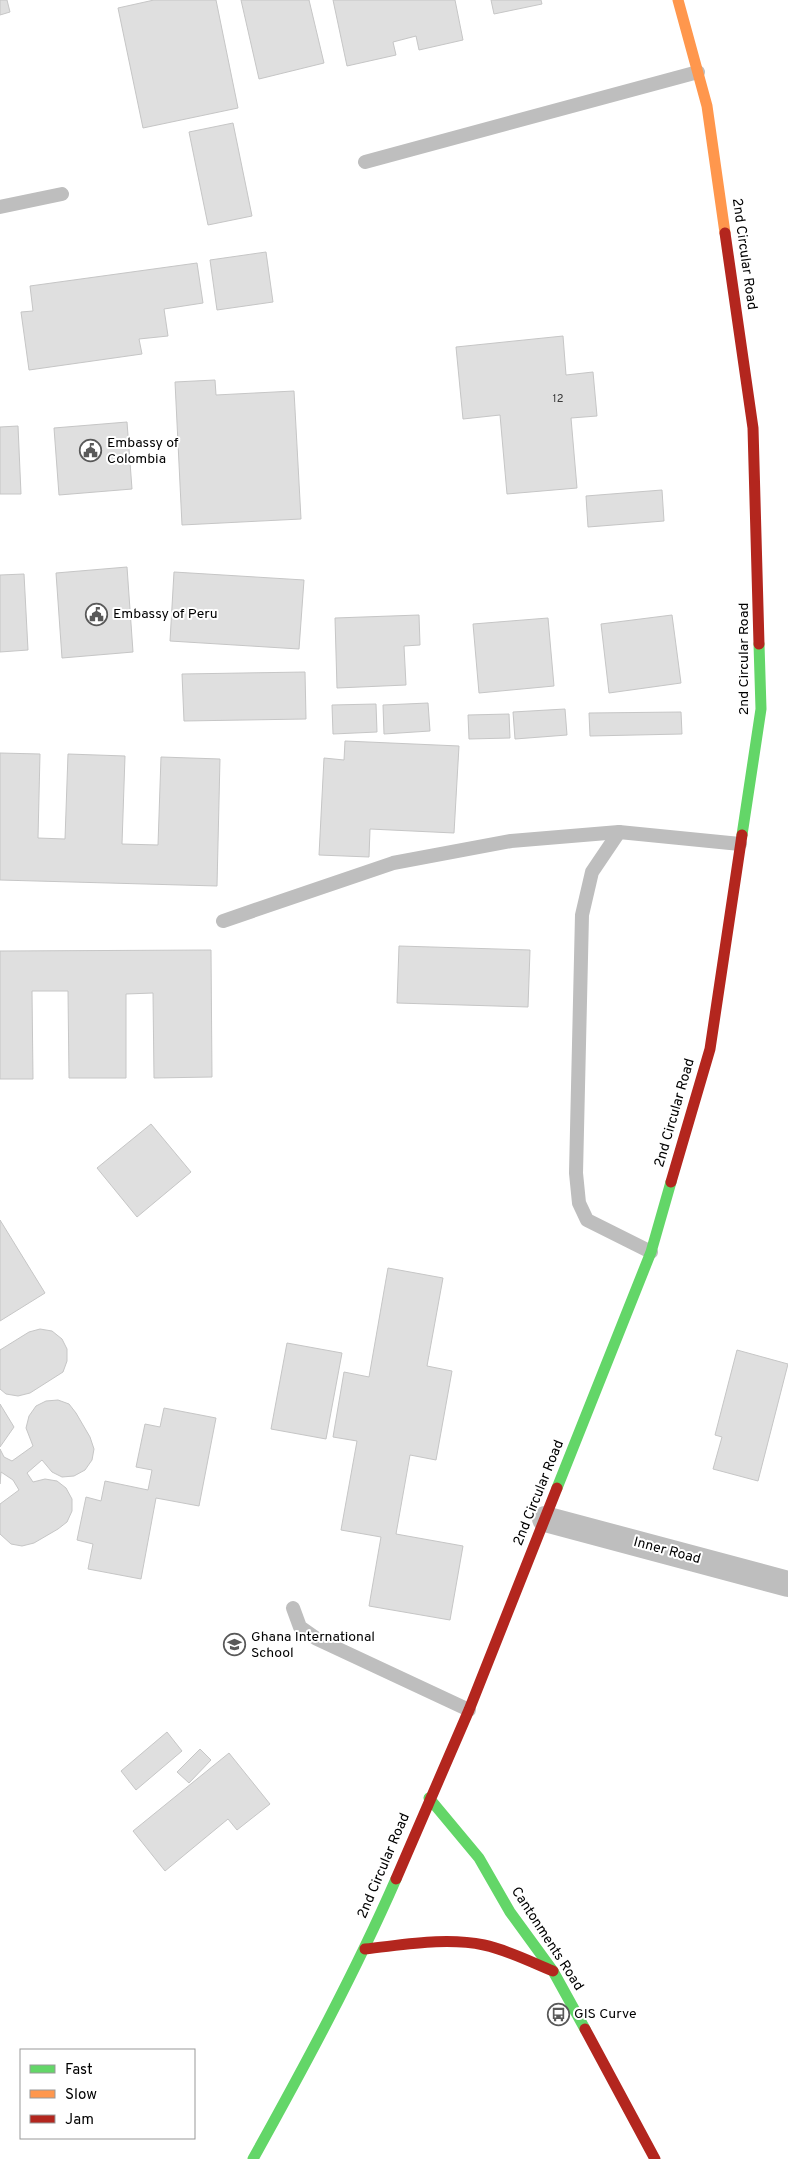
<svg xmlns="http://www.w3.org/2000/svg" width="788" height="2159" viewBox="0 0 788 2159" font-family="Overpass,sans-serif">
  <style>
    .building { fill: #dfdfdf; stroke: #c6c6c6 }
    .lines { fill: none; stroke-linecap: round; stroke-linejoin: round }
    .lane { stroke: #bebebe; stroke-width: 14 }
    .street { stroke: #bebebe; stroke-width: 26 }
    .fast { stroke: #63d668; stroke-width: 11 }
    .slow { stroke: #ff974d; stroke-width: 11 }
    .jam { stroke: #b3261e; stroke-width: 11 }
    .labels { text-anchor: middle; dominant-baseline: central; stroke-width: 4; stroke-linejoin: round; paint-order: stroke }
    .number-label { font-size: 11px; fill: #383838 }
    .street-label { font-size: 14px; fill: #000; stroke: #fff }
    .poi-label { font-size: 14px; fill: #000; stroke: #fff; text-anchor: start }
  </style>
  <rect width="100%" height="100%" fill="#fff"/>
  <g class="building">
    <path d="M0,0H7L10,12L0,15Z"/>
    <path d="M154,0H216L238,108L143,128L118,8Z"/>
    <path d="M241,0H309L324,63L259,79Z"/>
    <path d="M333,0H455L463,40L419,50L416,36L393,42L396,55L347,66Z"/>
    <path d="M491,0H541L542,4L494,14Z"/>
    <path d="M233,123L252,216L208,225L189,132Z"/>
    <path d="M266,252L273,302L217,310L210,260Z"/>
    <path d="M197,263L203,303L164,309L168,336L139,339L142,354L29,370L21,312L33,311L30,286Z"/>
    <path d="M563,336L566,375L593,372L597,416L571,418L577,488L507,494L500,415L463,419L456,347Z"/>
    <path d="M215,380L216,395L294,391L301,519L182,525L175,382Z"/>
    <path d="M127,422L132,489L59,495L54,428Z"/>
    <path d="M18,426L21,494H0V427Z"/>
    <path d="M662,490L664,521L588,527L586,496Z"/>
    <path d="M127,567L133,652L62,658L56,573Z"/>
    <path d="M174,572L304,580L299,649L170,641Z"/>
    <path d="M24,574L28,650L0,652V575Z"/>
    <path d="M419,615L420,645L404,646L406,685L337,688L335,618Z"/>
    <path d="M672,615L681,683L609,693L601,624Z"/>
    <path d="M548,618L554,686L479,693L473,624Z"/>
    <path d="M305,672L306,719L184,721L182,674Z"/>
    <path d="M428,703L430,731L384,734L383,705Z"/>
    <path d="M376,704L377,732L333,734L332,705Z"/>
    <path d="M565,709L567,735L515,739L513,712Z"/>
    <path d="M681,712L682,734L590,736L589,713Z"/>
    <path d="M509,714L510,738L469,739L468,715Z"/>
    <path d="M345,741L459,746L454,833L370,829L369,857L319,855L324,758L344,760Z"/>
    <path d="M0,753L40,754L38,838L65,839L68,754L125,756L122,844L158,845L161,757L220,759L217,886L0,880Z"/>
    <path d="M399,946L530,950L528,1007L397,1003Z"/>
    <path d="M211,950L212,1077L154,1078L153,993L126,994V1078H69L68,991H32L33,1079H0V951Z"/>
    <path d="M151,1124L191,1172L137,1217L97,1168Z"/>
    <path d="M0,1220L45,1293L0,1321Z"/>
    <path d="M388,1268L443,1278L427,1366L452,1371L436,1460L410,1455L396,1534L463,1546L450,1620L369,1606L381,1537L341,1530L357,1441L333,1437L344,1372L369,1377Z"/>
    <path d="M40,1329L52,1331L62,1339L67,1349V1361L63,1372L30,1393L18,1396L6,1394L0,1389V1350L29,1332Z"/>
    <path d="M287,1343L342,1353L326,1439L271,1429Z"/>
    <path d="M737,1350L788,1364L758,1481L713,1469L722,1437L715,1435Z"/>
    <path d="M58,1400L69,1404L76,1413L90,1437L94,1449L92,1460L85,1470L74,1476L62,1477L52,1472L42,1460L27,1473L33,1482L45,1479L57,1481L66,1488L72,1499V1511L67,1522L58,1529L34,1543L22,1546L11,1544L0,1534V1504L19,1490L13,1480L1,1472L0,1484V1449L4,1457L12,1461L33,1446L26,1428L29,1416L36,1406L46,1401Z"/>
    <path d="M0,1404L14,1427L0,1447Z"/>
    <path d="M164,1408L216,1418L199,1506L156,1498L141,1579L88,1569L93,1544L77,1540L86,1497L101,1501L105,1481L148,1490L152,1470L136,1467L145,1424L160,1427Z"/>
    <path d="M167,1732L182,1751L136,1790L121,1771Z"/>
    <path d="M200,1749L211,1760L189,1783L177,1772Z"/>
    <path d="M229,1753L270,1804L237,1830L228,1819L165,1871L133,1831Z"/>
  </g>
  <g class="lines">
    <g class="lane">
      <path d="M365,162L698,72"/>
      <path d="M0,207L62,194"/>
      <path d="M619,832L592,872L582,915L576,1173L579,1203L587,1220L651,1252"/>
      <path d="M223,921L393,863L511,841L619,832L740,844"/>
      <path d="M293,1608L300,1627L317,1639L469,1710"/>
    </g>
    <path class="street" d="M545,1519L788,1584"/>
    <g class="fast">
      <path d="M742,835L761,709L759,644"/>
      <path d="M557,1488L651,1252L671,1182"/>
      <path d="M429,1798L479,1858L510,1912L553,1971L585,2029"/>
      <path d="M253,2159C304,2067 354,1975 396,1879"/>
    </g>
    <path class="slow" d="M678,0L707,106L725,233"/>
    <g class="jam">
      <path d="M725,233L753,428L759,644"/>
      <path d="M671,1182L710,1049L742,835"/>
      <path d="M396,1879L469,1710L557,1488"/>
      <path d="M365,1949C404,1945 445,1937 484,1945C508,1950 531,1962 553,1971"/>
      <path d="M585,2029L655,2159"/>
    </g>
  </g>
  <defs>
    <symbol id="civic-ring" viewBox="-11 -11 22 22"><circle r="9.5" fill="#fff" stroke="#595959" stroke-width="1.5"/><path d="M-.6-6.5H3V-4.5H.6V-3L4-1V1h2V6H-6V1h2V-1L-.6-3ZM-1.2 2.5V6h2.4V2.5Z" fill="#595959"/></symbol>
    <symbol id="school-ring" viewBox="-11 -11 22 22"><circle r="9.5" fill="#fff" stroke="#595959" stroke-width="1.5"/><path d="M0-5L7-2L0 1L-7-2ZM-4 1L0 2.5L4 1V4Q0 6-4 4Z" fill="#595959"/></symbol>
    <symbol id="bus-ring" viewBox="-11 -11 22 22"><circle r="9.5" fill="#fff" stroke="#595959" stroke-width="1.5"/><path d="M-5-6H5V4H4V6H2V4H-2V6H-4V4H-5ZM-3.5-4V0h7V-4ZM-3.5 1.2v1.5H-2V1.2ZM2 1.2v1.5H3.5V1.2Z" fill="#595959"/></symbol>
  </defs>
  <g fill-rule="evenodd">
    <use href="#civic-ring" x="78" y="438" width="25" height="25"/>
    <use href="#civic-ring" x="84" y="602" width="25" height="25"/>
    <use href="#school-ring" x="222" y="1632" width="25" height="25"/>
    <use href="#bus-ring" x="546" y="2002" width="25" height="25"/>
  </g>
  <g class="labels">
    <g class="number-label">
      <text x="558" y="399">12</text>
    </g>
    <g class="street-label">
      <text transform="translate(744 254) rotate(82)">2nd Circular Road</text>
      <text transform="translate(744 659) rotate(-90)">2nd Circular Road</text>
      <text transform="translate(675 1113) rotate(-74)">2nd Circular Road</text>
      <text transform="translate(539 1493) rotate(-68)">2nd Circular Road</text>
      <text transform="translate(667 1551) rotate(15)">Inner Road</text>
      <text transform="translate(384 1866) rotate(-67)">2nd Circular Road</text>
      <text transform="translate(547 1939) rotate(57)">Cantonments Road</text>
    </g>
    <g class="poi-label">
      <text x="107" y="443">Embassy of<tspan x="107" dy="16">Colombia</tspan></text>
      <text x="113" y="614">Embassy of Peru</text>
      <text x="251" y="1637">Ghana International<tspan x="251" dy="16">School</tspan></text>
      <text x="574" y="2014">GIS Curve</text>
    </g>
  </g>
  <rect x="20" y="2049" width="175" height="90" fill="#ffffff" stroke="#999999"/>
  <rect x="30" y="2065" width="25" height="8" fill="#63d668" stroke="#999999"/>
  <text x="65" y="2074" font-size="15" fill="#000000">Fast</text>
  <rect x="30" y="2090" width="25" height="8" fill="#ff974d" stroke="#999999"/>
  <text x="65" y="2099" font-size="15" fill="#000000">Slow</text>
  <rect x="30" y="2115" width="25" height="8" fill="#b3261e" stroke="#999999"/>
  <text x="65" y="2124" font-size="15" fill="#000000">Jam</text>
</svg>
